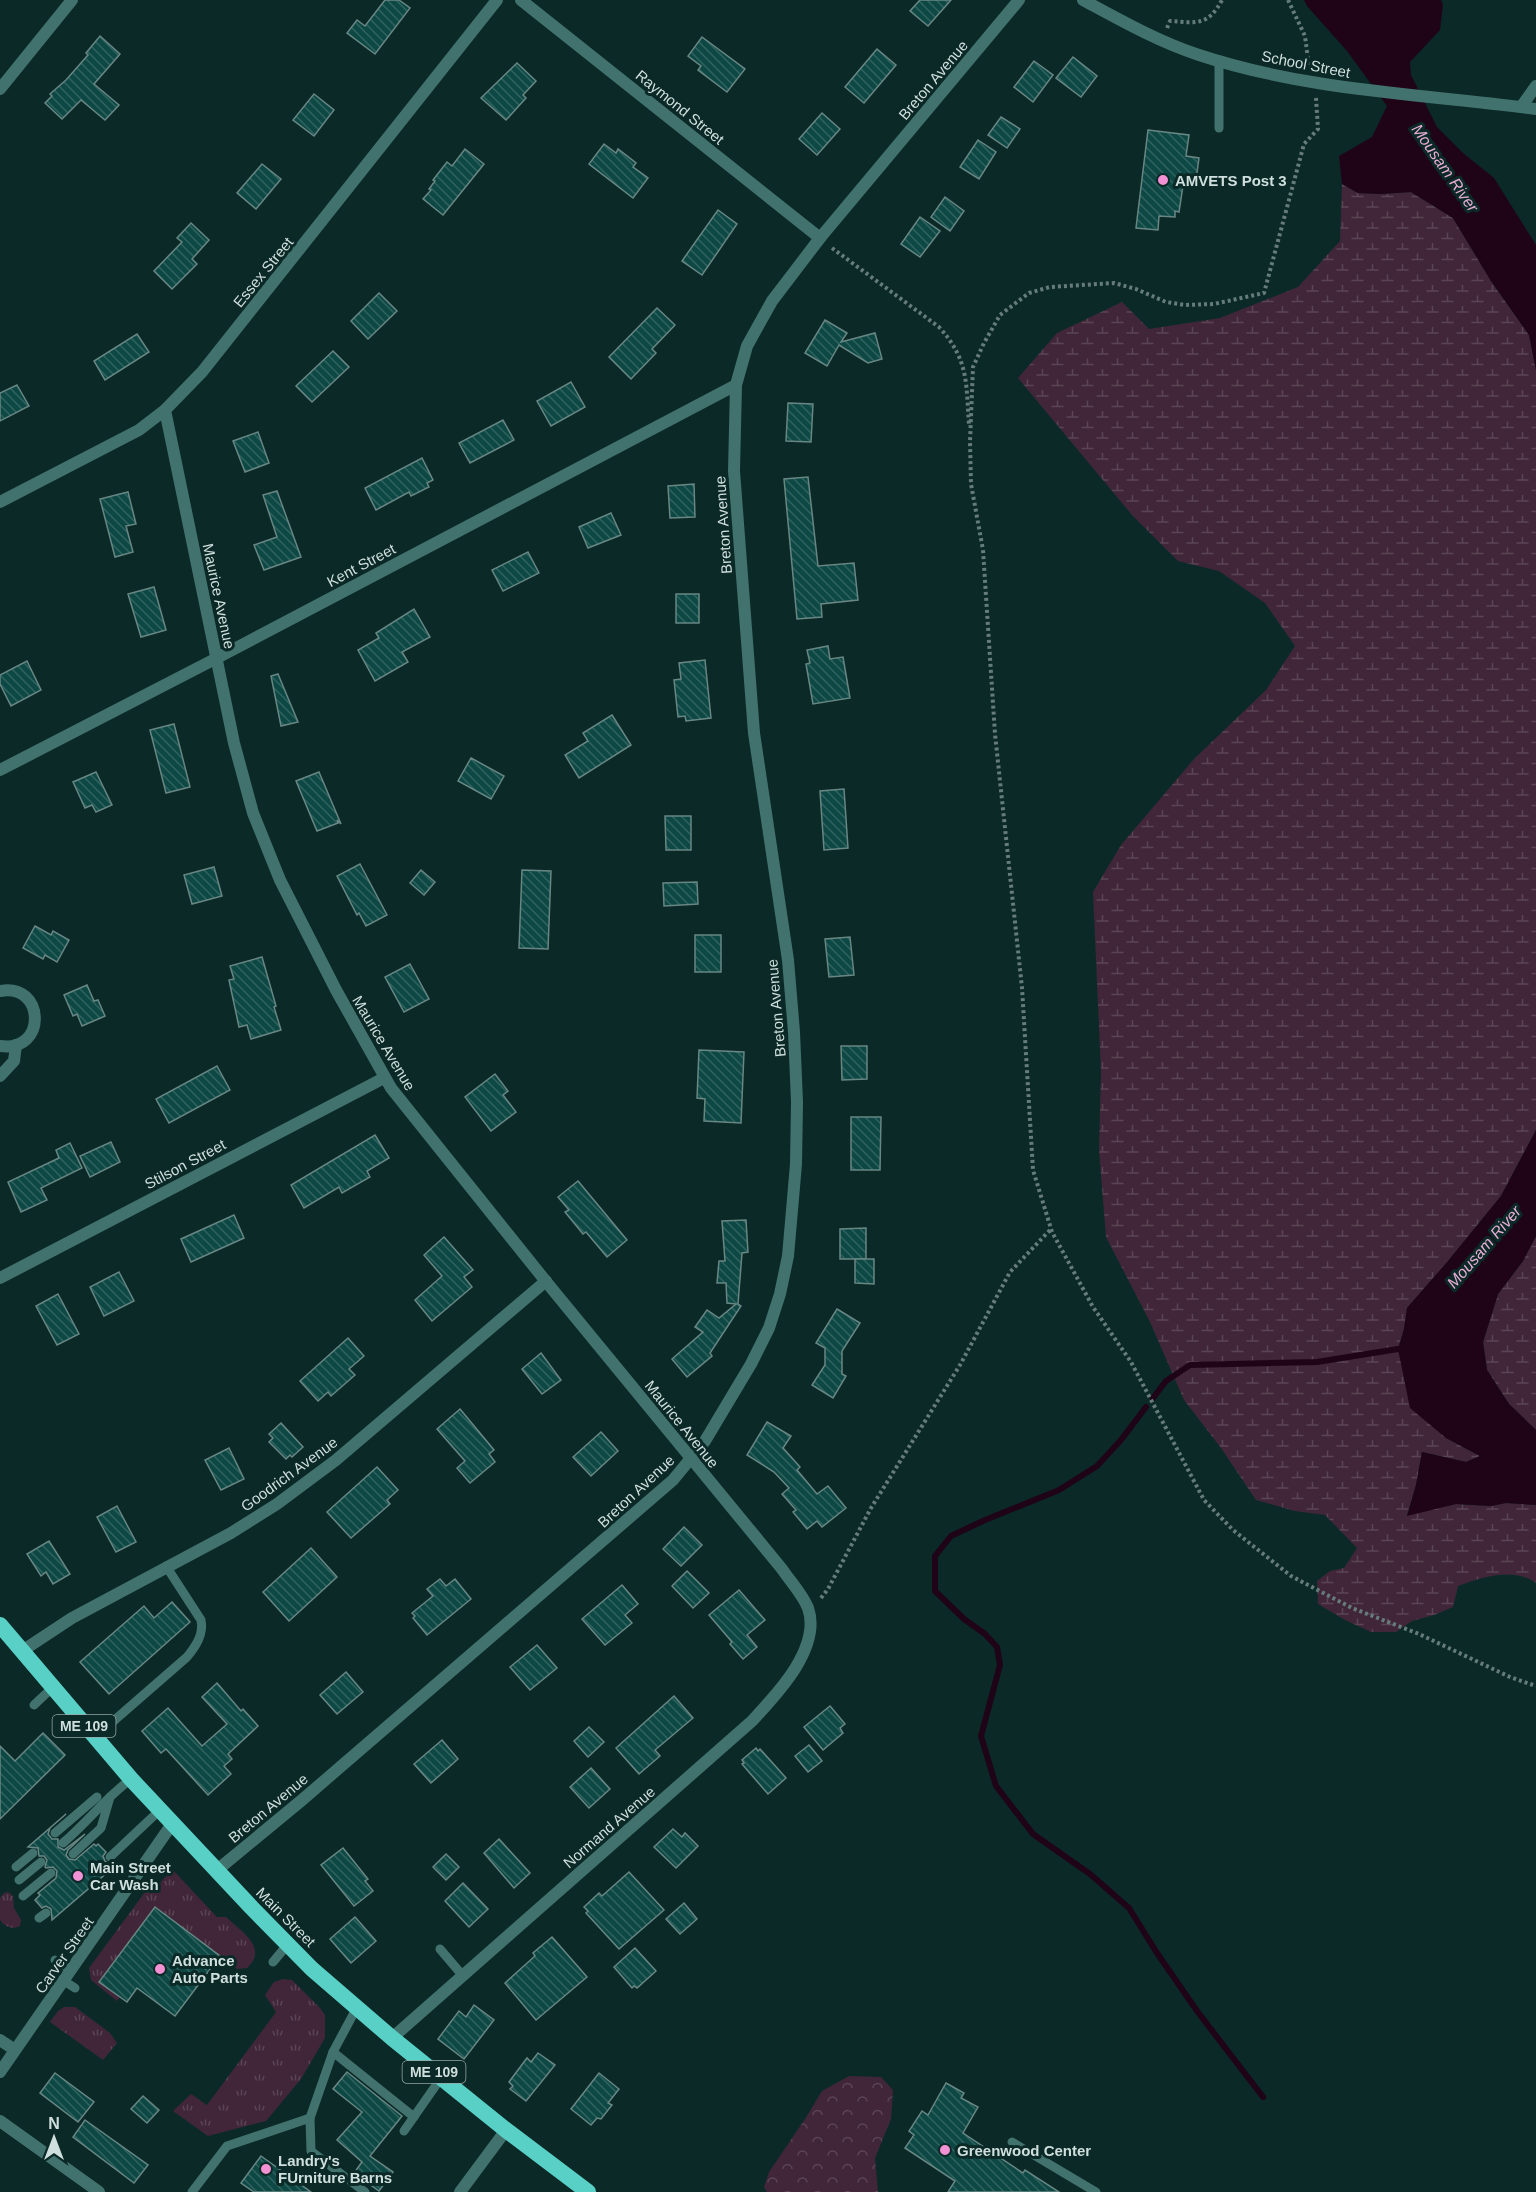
<svg xmlns="http://www.w3.org/2000/svg" width="1536" height="2192" viewBox="0 0 1536 2192" font-family="Arial,sans-serif">
  <style>
    .grass { fill: url(#grass-tufts) }
    .forest { fill: url(#forest-crowns) }
    .wetland { fill: url(#wetland-marsh) }
    .water { fill: #1f0418 }
    .lines { fill: none; stroke-linecap: round; stroke-linejoin: round }
    .stream { stroke: #1f0418; stroke-width: 6 }
    .building { fill: url(#building-back-hatch); stroke: #688784; stroke-width: 1.5 }
    .path { stroke: #657c7a; stroke-width: 4; stroke-dasharray: 3 3; stroke-linecap: butt }
    .service { stroke: #42726d; stroke-width: 9 }
    .minor { stroke: #42726d; stroke-width: 12 }
    .tertiary { stroke: #42726d; stroke-width: 12 }
    .trunk { stroke: #58d0c6; stroke-width: 16 }
    .poi-dot { fill: #f391d5; stroke: #0b2927; stroke-width: 2 }
    .labels { text-anchor: middle; dominant-baseline: central; stroke-width: 6; stroke-linejoin: round; paint-order: stroke }
    .shield { fill: #0b2927; stroke: #94a8a6; stroke-width: 1.5 }
    .shield-label { font-size: 14px; font-weight: bold; fill: #cfdfdd }
    .street-label { font-size: 15px; fill: #cfdfdd; stroke: #0b2927 }
    .poi-label { font-size: 15px; font-weight: bold; fill: #cfdfdd; stroke: #0b2927; text-anchor: start }
    .water-label { font-size: 16px; font-style: italic; fill: #e8acd4; stroke: #0b2927 }
  </style>
  <defs>
    <pattern id="grass-tufts" width="24" height="20" patternUnits="userSpaceOnUse" patternTransform="scale(1.5)"><rect width="24" height="20" fill="#402638"/><path d="M3 7l-1-3M5 7V3M7 7l1-3M15 17l-1-3M17 17v-4M19 17l1-3" fill="none" stroke="#5b4554"/></pattern>
    <pattern id="forest-crowns" width="20" height="18" patternUnits="userSpaceOnUse" patternTransform="scale(1.5)"><rect width="20" height="18" fill="#402638"/><path d="M2 6a3 3 0 1 1 6 0M12 15a3 3 0 1 1 6 0" fill="none" stroke="#5b4554"/></pattern>
    <pattern id="wetland-marsh" width="20" height="14" patternUnits="userSpaceOnUse" patternTransform="scale(1.5)"><rect width="20" height="14" fill="#402638"/><path d="M1 5h8M5 5V1M11 12h8M15 12V8" fill="none" stroke="#5b4554"/></pattern>
    <pattern id="building-back-hatch" width="6" height="6" patternUnits="userSpaceOnUse" patternTransform="scale(1.5)"><rect width="6" height="6" fill="#0e4844"/><path d="M-1 5l2 2M0 0l6 6M5-1l2 2" fill="none" stroke="#30625f"/></pattern>
  </defs>
  <rect width="100%" height="100%" fill="#0b2927"/>
  <g class="grass">
    <path d="M172,1869L217,1917H226C241,1931 269,1948 247,1968L237,1969L155,1907L100,1982L120,1997L117,2001L91,1980L89,1968L148,1888L154,1890Z"/>
    <path d="M8,1892L13,1896L14,1908L21,1920L20,1926C13,1930 5,1927 0,1920V1898L4,1893Z"/>
    <path d="M283,1979L292,1980L320,2008L325,2015V2038L301,2079L266,2121L208,2136L173,2111L191,2094L207,2105L276,2012L265,1995L274,1982Z"/>
    <path d="M64,2007H75L110,2033L117,2043L103,2060L50,2022L58,2011Z"/>
  </g>
  <path class="forest" d="M849,2076L881,2077L893,2090L891,2119L875,2158L878,2192H767L764,2187L769,2172L805,2119L822,2091Z"/>
  <g class="wetland">
    <path d="M1342,184L1358,193L1381,194L1411,192L1453,218L1491,281L1529,335L1536,370V1130L1501,1196L1448,1261L1407,1308L1404,1329L1398,1349L1402,1366L1446,1438L1480,1456L1466,1462L1422,1452L1416,1485L1407,1515L1456,1504L1491,1506L1506,1503L1536,1505V1583C1513,1567 1482,1577 1458,1586L1453,1607L1434,1615L1412,1621L1396,1632H1371L1345,1620L1318,1604L1317,1581L1330,1571L1344,1568L1357,1548L1325,1515L1295,1511L1256,1500L1221,1448L1184,1400L1150,1322L1106,1237L1099,1150L1101,1071L1093,892L1121,845L1194,759L1266,690L1295,646L1265,603L1219,571L1178,561L1132,515L1018,378L1057,333L1122,302L1149,329L1220,318L1298,287L1340,241Z"/>
    <path d="M1536,1236V1430L1509,1404L1487,1370L1483,1342L1498,1294L1523,1261Z"/>
  </g>
  <g class="water">
    <path d="M1304,0H1441L1443,5L1440,30L1410,62L1411,75L1437,127L1463,153L1494,178L1536,245V370L1529,335L1491,281L1453,218L1411,192L1381,194L1358,193L1342,184L1339,156L1372,137L1387,106L1347,51L1307,6Z"/>
    <path d="M1536,1130V1236L1523,1261L1498,1294L1483,1342L1487,1370L1509,1404L1536,1430V1505L1506,1503L1491,1506L1456,1504L1407,1516L1416,1485L1422,1452L1466,1462L1480,1456L1446,1438L1410,1408L1398,1349L1404,1329L1407,1308L1448,1261L1501,1196Z"/>
  </g>
  <g class="lines">
    <g class="stream">
      <path d="M1153,1398L1166,1381L1190,1365L1317,1362L1398,1349L1404,1351"/>
      <path d="M1146,1407L1121,1440L1097,1466L1059,1490L985,1520L951,1536L935,1556V1591L964,1619L985,1634L997,1647L1000,1665L981,1736L996,1786L1033,1834L1090,1874L1129,1908L1157,1953L1197,2011L1263,2097"/>
    </g>
  </g>
  <g class="building">
    <path d="M385,0H399L410,8L375,54L347,33L357,20L365,26Z"/>
    <path d="M920,0H951L928,26L910,11Z"/>
    <path d="M100,36L120,54L94,84L119,105L105,120L81,100L62,119L45,103L52,96L50,94L66,80L88,55L86,53Z"/>
    <path d="M702,37L745,69L727,92L698,70L701,66L688,56Z"/>
    <path d="M877,49L896,65L864,103L845,87Z"/>
    <path d="M1073,57L1097,76L1081,97L1056,78Z"/>
    <path d="M1034,61L1053,75L1033,102L1014,87Z"/>
    <path d="M517,63L536,81L523,95L526,98L506,120L481,98Z"/>
    <path d="M314,94L334,110L314,136L293,120Z"/>
    <path d="M822,113L840,129L817,155L799,139Z"/>
    <path d="M1001,117L1020,129L1007,148L988,135Z"/>
    <path d="M1148,130L1189,135L1186,156L1199,158L1196,180L1184,179L1179,212L1175,211V217L1159,216L1158,230L1136,228Z"/>
    <path d="M978,140L996,152L979,179L960,167Z"/>
    <path d="M604,144L616,153L618,149L636,163L633,167L648,178L633,198L589,164Z"/>
    <path d="M465,149L484,164L443,215L423,199L431,190L429,189L435,181L433,180L447,162L452,166Z"/>
    <path d="M262,164L281,179L256,209L237,193Z"/>
    <path d="M945,197L964,211L950,231L931,217Z"/>
    <path d="M718,210L737,224L702,275L682,261Z"/>
    <path d="M920,217L940,231L920,257L901,244Z"/>
    <path d="M191,223L209,240L192,259L197,264L172,289L154,271L182,242L177,238Z"/>
    <path d="M379,293L397,311L368,339L351,321Z"/>
    <path d="M657,308L675,325L652,349L656,353L631,379L609,357Z"/>
    <path d="M825,320L847,333L841,342L875,333L882,359L868,363L839,345L827,366L805,353Z"/>
    <path d="M137,334L149,352L105,380L94,361Z"/>
    <path d="M333,351L349,367L312,402L296,386Z"/>
    <path d="M571,382L585,407L551,426L537,401Z"/>
    <path d="M17,385L29,406L0,421V393Z"/>
    <path d="M788,403L813,404L811,442L786,441Z"/>
    <path d="M503,420L514,440L470,463L459,443Z"/>
    <path d="M258,432L269,463L245,472L233,441Z"/>
    <path d="M422,458L433,480L427,483L429,487L411,496L409,492L376,510L365,488Z"/>
    <path d="M808,477L818,566L854,563L858,600L821,604L822,617L797,619L784,479Z"/>
    <path d="M694,484L695,517L670,518L668,486Z"/>
    <path d="M277,491L301,557L264,570L254,545L277,537L263,495Z"/>
    <path d="M128,492L136,524L126,526L133,552L115,557L100,499Z"/>
    <path d="M611,513L621,535L588,548L579,527Z"/>
    <path d="M528,552L539,573L503,591L492,570Z"/>
    <path d="M154,587L166,630L141,637L128,594Z"/>
    <rect x="676" y="594" width="23" height="29"/>
    <path d="M414,609L430,637L402,652L408,662L375,681L358,650L379,638L376,633Z"/>
    <path d="M828,646L830,659L843,657L850,698L813,704L806,664L810,663L807,650Z"/>
    <path d="M705,660L711,718L686,721L685,716L678,717L674,680L681,679L679,663Z"/>
    <path d="M27,661L41,690L11,706L0,684V675Z"/>
    <path d="M278,674L298,722L281,726L271,676Z"/>
    <path d="M612,715L631,745L579,778L565,755L588,741L583,733Z"/>
    <path d="M174,724L190,787L166,793L150,730Z"/>
    <path d="M471,758L504,776L491,799L458,781Z"/>
    <path d="M96,772L112,805L96,812L92,805L85,808L73,782Z"/>
    <path d="M319,772L341,824L337,820L338,823L317,831L296,781Z"/>
    <path d="M844,789L848,848L824,850L820,791Z"/>
    <path d="M665,816H691V850H666Z"/>
    <path d="M360,864L387,915L366,926L359,913L357,915L337,876Z"/>
    <path d="M214,867L222,896L192,904L184,875Z"/>
    <path d="M421,870L435,882L424,895L410,883Z"/>
    <path d="M522,870L551,871L548,949L519,948Z"/>
    <path d="M697,882L698,904L664,906L663,883Z"/>
    <path d="M35,926L51,935L53,931L69,940L57,962L45,955L43,959L23,948Z"/>
    <rect x="695" y="935" width="26" height="37"/>
    <path d="M850,937L854,975L829,977L825,939Z"/>
    <path d="M262,957L276,1006L274,1007L281,1030L251,1039L247,1025L239,1027L229,980L234,979L230,966Z"/>
    <path d="M410,964L429,999L404,1012L385,977Z"/>
    <path d="M87,985L94,1001L98,1000L105,1016L82,1026L77,1014L73,1016L64,995Z"/>
    <path d="M841,1046H867V1079L842,1080Z"/>
    <path d="M699,1050L744,1052L741,1123L704,1121L705,1099L697,1098Z"/>
    <path d="M217,1066L230,1090L169,1123L156,1099Z"/>
    <path d="M495,1074L508,1091L503,1095L516,1112L491,1131L465,1097Z"/>
    <path d="M851,1117H881L880,1170H851Z"/>
    <path d="M375,1135L389,1158L367,1171L370,1177L342,1193L339,1187L304,1208L291,1185Z"/>
    <path d="M111,1142L120,1162L90,1177L80,1156Z"/>
    <path d="M70,1143L82,1168L41,1188L47,1200L21,1212L8,1182L59,1158L56,1150Z"/>
    <path d="M578,1181L627,1240L607,1257L586,1232L583,1234L565,1212L569,1210L558,1197Z"/>
    <path d="M234,1215L244,1238L191,1262L181,1239Z"/>
    <path d="M746,1220L748,1252L742,1253L738,1304L741,1306L710,1353L712,1356L687,1377L672,1359L703,1332L695,1327L707,1310L719,1318L736,1304L727,1303L726,1283H717L719,1261H725L722,1221Z"/>
    <path d="M866,1228V1259H840V1229Z"/>
    <path d="M444,1237L473,1270L464,1277L472,1287L432,1321L415,1300L442,1276L424,1255Z"/>
    <path d="M855,1259H874V1284L855,1283Z"/>
    <path d="M119,1272L134,1301L104,1316L90,1287Z"/>
    <path d="M58,1294L79,1334L57,1345L36,1306Z"/>
    <path d="M837,1309L860,1323L842,1351V1374L846,1376L833,1398L812,1385L825,1365V1348L816,1343Z"/>
    <path d="M348,1338L364,1356L349,1369L355,1375L331,1396L328,1392L318,1401L300,1381Z"/>
    <path d="M541,1353L561,1380L542,1394L522,1369Z"/>
    <path d="M460,1409L494,1450L489,1454L495,1462L470,1483L457,1468L465,1461L437,1429Z"/>
    <path d="M767,1422L791,1436L783,1448L800,1467L797,1470L817,1494L828,1486L846,1508L822,1527L817,1521L807,1529L793,1512L796,1510L782,1494L789,1488L774,1472L747,1455Z"/>
    <path d="M281,1423L303,1447L292,1457L290,1455L286,1459L269,1442L273,1438L269,1434Z"/>
    <path d="M601,1432L618,1451L591,1476L573,1457Z"/>
    <path d="M229,1448L244,1479L221,1490L205,1460Z"/>
    <path d="M377,1467L398,1490L387,1500L390,1504L351,1538L327,1512Z"/>
    <path d="M117,1506L136,1542L116,1552L97,1517Z"/>
    <path d="M684,1527L702,1545L681,1566L663,1549Z"/>
    <path d="M49,1541L70,1574L53,1584L46,1572L41,1576L27,1554Z"/>
    <path d="M311,1548L337,1577L289,1621L263,1592Z"/>
    <path d="M687,1571L709,1593L693,1608L672,1586Z"/>
    <path d="M440,1579L446,1586L455,1579L471,1599L427,1635L413,1618L415,1616L412,1613L433,1596L427,1589Z"/>
    <path d="M622,1585L638,1604L625,1615L632,1623L605,1645L582,1619Z"/>
    <path d="M739,1590L765,1620L747,1635L757,1647L743,1659L730,1644L732,1642L709,1615Z"/>
    <path d="M172,1602L190,1622L109,1694L80,1662L144,1606L154,1618Z"/>
    <path d="M537,1645L557,1668L530,1690L510,1667Z"/>
    <path d="M346,1672L363,1692L337,1714L320,1695Z"/>
    <path d="M217,1683L241,1711L243,1709L258,1726L228,1754L232,1759L224,1766L231,1774L208,1795L166,1749L161,1753L142,1731L168,1708L202,1746L227,1724L202,1697Z"/>
    <path d="M674,1696L693,1718L655,1750L660,1756L639,1774L616,1748Z"/>
    <path d="M830,1706L845,1724L840,1728L843,1733L823,1750L804,1727Z"/>
    <path d="M589,1727L604,1742L588,1757L574,1741Z"/>
    <path d="M43,1733L65,1755L0,1819V1746L15,1761Z"/>
    <path d="M442,1740L458,1759L431,1783L414,1764Z"/>
    <path d="M809,1745L822,1761L808,1772L795,1756Z"/>
    <path d="M756,1748L758,1751L760,1749L786,1778L768,1794L742,1764L744,1763L742,1760Z"/>
    <path d="M591,1768L610,1789L589,1808L570,1787Z"/>
    <path d="M66,1814L50,1828L48,1834L52,1839H58V1847L64,1850L85,1834L68,1850L66,1855L69,1859L75,1860L94,1844L96,1846L98,1844L106,1852L103,1856L105,1861L109,1864L114,1862L116,1865L52,1920L51,1909L46,1906L42,1908L35,1900L40,1895L38,1893L56,1878L57,1871L53,1867L46,1868L45,1867L47,1860L44,1856H39L38,1848L28,1847Z"/>
    <path d="M673,1829L682,1837L685,1833L698,1846L676,1868L654,1847Z"/>
    <path d="M499,1839L530,1873L514,1888L484,1853Z"/>
    <path d="M343,1848L368,1879L365,1881L373,1891L354,1906L321,1865Z"/>
    <path d="M446,1854L459,1867L446,1880L433,1867Z"/>
    <path d="M629,1872L664,1910L619,1949L586,1913L588,1911L584,1907L599,1893L602,1896Z"/>
    <path d="M463,1883L488,1909L469,1927L445,1901Z"/>
    <path d="M684,1903L697,1919L680,1934L666,1919Z"/>
    <path d="M155,1907L220,1956L175,2016L137,1988L127,2002L99,1982Z"/>
    <path d="M355,1917L376,1941L351,1963L330,1939Z"/>
    <path d="M552,1937L587,1977L536,2020L505,1983L535,1956L533,1953Z"/>
    <path d="M635,1948L656,1971L637,1988L634,1986L632,1988L614,1967Z"/>
    <path d="M474,2005L494,2020L464,2059L438,2039L459,2011L466,2017Z"/>
    <path d="M538,2053L555,2065L526,2101L510,2089L513,2086L509,2082L527,2058L531,2062Z"/>
    <path d="M347,2072L402,2116L370,2156L393,2172L379,2191L354,2173L362,2162L337,2140L362,2112L333,2089Z"/>
    <path d="M55,2073L94,2102L78,2122L40,2093Z"/>
    <path d="M599,2073L619,2089L608,2103L612,2105L601,2119L597,2118L591,2125L571,2109Z"/>
    <path d="M946,2083L964,2093L961,2098L978,2107L963,2133L1023,2173L1025,2170L1059,2192H948L955,2181L905,2148L914,2135L909,2131L922,2111L928,2115Z"/>
    <path d="M143,2096L159,2110L147,2123L131,2109Z"/>
    <path d="M85,2120L148,2165L134,2183L73,2137Z"/>
    <path d="M261,2156L311,2192H254L241,2183Z"/>
  </g>
  <g class="lines">
    <g class="path">
      <path d="M1288,0L1305,36L1309,67"/>
      <path d="M1167,28L1170,21C1197,23 1208,26 1222,0"/>
      <path d="M1316,98L1318,129L1304,144L1264,293L1214,304L1185,305L1166,302L1136,289L1114,283L1050,287L1029,293L1000,315L984,343L973,367L970,442L971,484L983,550L995,734L1022,988L1033,1170L1052,1232L1093,1307L1131,1362L1204,1500L1233,1530L1291,1576L1352,1608L1419,1634L1510,1677L1536,1686"/>
      <path d="M832,248L939,327C969,360 966,383 969,425"/>
      <path d="M821,1598L828,1589L871,1508L960,1365L1010,1272L1051,1229"/>
    </g>
    <g class="service">
      <path d="M1219,60V128"/>
      <path d="M34,1705L52,1688"/>
      <path d="M94,1738L187,1657C196,1646 204,1634 201,1620L166,1566"/>
      <path d="M55,1833L97,1797"/>
      <path d="M63,1843C88,1822 105,1798 131,1779"/>
      <path d="M73,1854L101,1828L110,1797"/>
      <path d="M110,1857L160,1810"/>
      <path d="M16,1867L33,1853"/>
      <path d="M19,1880L41,1862"/>
      <path d="M23,1896L51,1873"/>
      <path d="M39,1918L46,1913"/>
      <path d="M440,1949L463,1976"/>
      <path d="M55,1960L72,1970"/>
      <path d="M273,1962L288,1944"/>
      <path d="M64,1981L75,1988"/>
      <path d="M356,2009L333,2052L310,2118L311,2151L365,2192"/>
      <path d="M333,2052L414,2117"/>
      <path d="M404,2131L441,2078"/>
      <path d="M1012,2142L1096,2192"/>
      <path d="M192,2192L227,2146L310,2118"/>
    </g>
    <g class="minor">
      <path d="M521,0L820,238"/>
      <path d="M0,89L72,0"/>
      <path d="M1521,107L1536,86"/>
      <path d="M165,410L234,743L253,813L280,880L336,990L391,1088L548,1284L782,1569C790,1581 803,1595 808,1608C822,1648 776,1695 752,1721L392,2038"/>
      <path d="M0,502L139,430L165,410L202,372L497,0"/>
      <path d="M0,770L217,658L736,385"/>
      <path d="M0,991C45,982 48,1053 0,1046"/>
      <path d="M0,1076L14,1061L16,1045"/>
      <path d="M0,1278L384,1078"/>
      <path d="M22,1651L72,1618L231,1533L277,1504L336,1460L546,1281"/>
      <path d="M216,1871L302,1800L673,1480L705,1441L751,1364L769,1328L780,1294L788,1256L796,1164L797,1102L794,1032L788,960L754,733L734,471L736,385L747,346L772,301L820,238L1019,0"/>
      <path d="M0,2040L15,2050"/>
      <path d="M0,2072L172,1824"/>
      <path d="M0,2121L99,2192"/>
      <path d="M460,2192L506,2130"/>
    </g>
    <path class="tertiary" d="M1083,0C1120,20 1159,42 1199,55C1308,91 1423,94 1536,109"/>
    <path class="trunk" d="M0,1625L131,1779L252,1908L312,1969L392,2038L506,2130L588,2192"/>
  </g>
  <g class="poi-dot">
    <circle cx="1163" cy="180" r="6"/>
    <circle cx="78" cy="1876" r="6"/>
    <circle cx="160" cy="1969" r="6"/>
    <circle cx="945" cy="2150" r="6"/>
    <circle cx="266" cy="2169" r="6"/>
  </g>
  <g class="labels">
    <g class="shield">
      <rect x="52.5" y="1715" width="63" height="22" rx="4.5"/>
      <rect x="402.5" y="2061" width="63" height="22" rx="4.5"/>
    </g>
    <g class="shield-label">
      <text x="84" y="1726">ME 109</text>
      <text x="434" y="2072">ME 109</text>
    </g>
    <g class="street-label">
      <text transform="translate(1306 64) rotate(11)">School Street</text>
      <text transform="translate(933 80) rotate(-50)">Breton Avenue</text>
      <text transform="translate(680 107) rotate(39)">Raymond Street</text>
      <text transform="translate(263 272) rotate(-51)">Essex Street</text>
      <text transform="translate(723 525) rotate(-94)">Breton Avenue</text>
      <text transform="translate(361 565) rotate(-28)">Kent Street</text>
      <text transform="translate(219 596) rotate(78)">Maurice Avenue</text>
      <text transform="translate(776 1008) rotate(-95)">Breton Avenue</text>
      <text transform="translate(384 1043) rotate(59)">Maurice Avenue</text>
      <text transform="translate(185 1164) rotate(-28)">Stilson Street</text>
      <text transform="translate(682 1424) rotate(51)">Maurice Avenue</text>
      <text transform="translate(289 1474) rotate(-36)">Goodrich Avenue</text>
      <text transform="translate(636 1491) rotate(-43)">Breton Avenue</text>
      <text transform="translate(268 1808) rotate(-40)">Breton Avenue</text>
      <text transform="translate(609 1827) rotate(-41)">Normand Avenue</text>
      <text transform="translate(286 1917) rotate(45)">Main Street</text>
      <text transform="translate(64 1955) rotate(-55)">Carver Street</text>
    </g>
    <g class="poi-label">
      <text x="1175" y="180">AMVETS Post 3</text>
      <text x="90" y="1867">Main Street<tspan x="90" dy="17">Car Wash</tspan></text>
      <text x="172" y="1960">Advance<tspan x="172" dy="17">Auto Parts</tspan></text>
      <text x="957" y="2150">Greenwood Center</text>
      <text x="278" y="2160">Landry's<tspan x="278" dy="17">FUrniture Barns</tspan></text>
    </g>
    <g class="water-label">
      <text transform="translate(1445 168) rotate(55)">Mousam River</text>
      <text transform="translate(1484 1247) rotate(-49)">Mousam River</text>
    </g>
  </g>
  <g transform="translate(54 2138)" stroke="#0b2927" stroke-width="4.5" paint-order="stroke">
  <path d="M0-4.5L10 22L0 15L-10 22Z" fill="#cfdfdd"/>
  <text y="-9" font-size="16" font-weight="bold" text-anchor="middle" fill="#cfdfdd">N</text>
  </g>
</svg>
